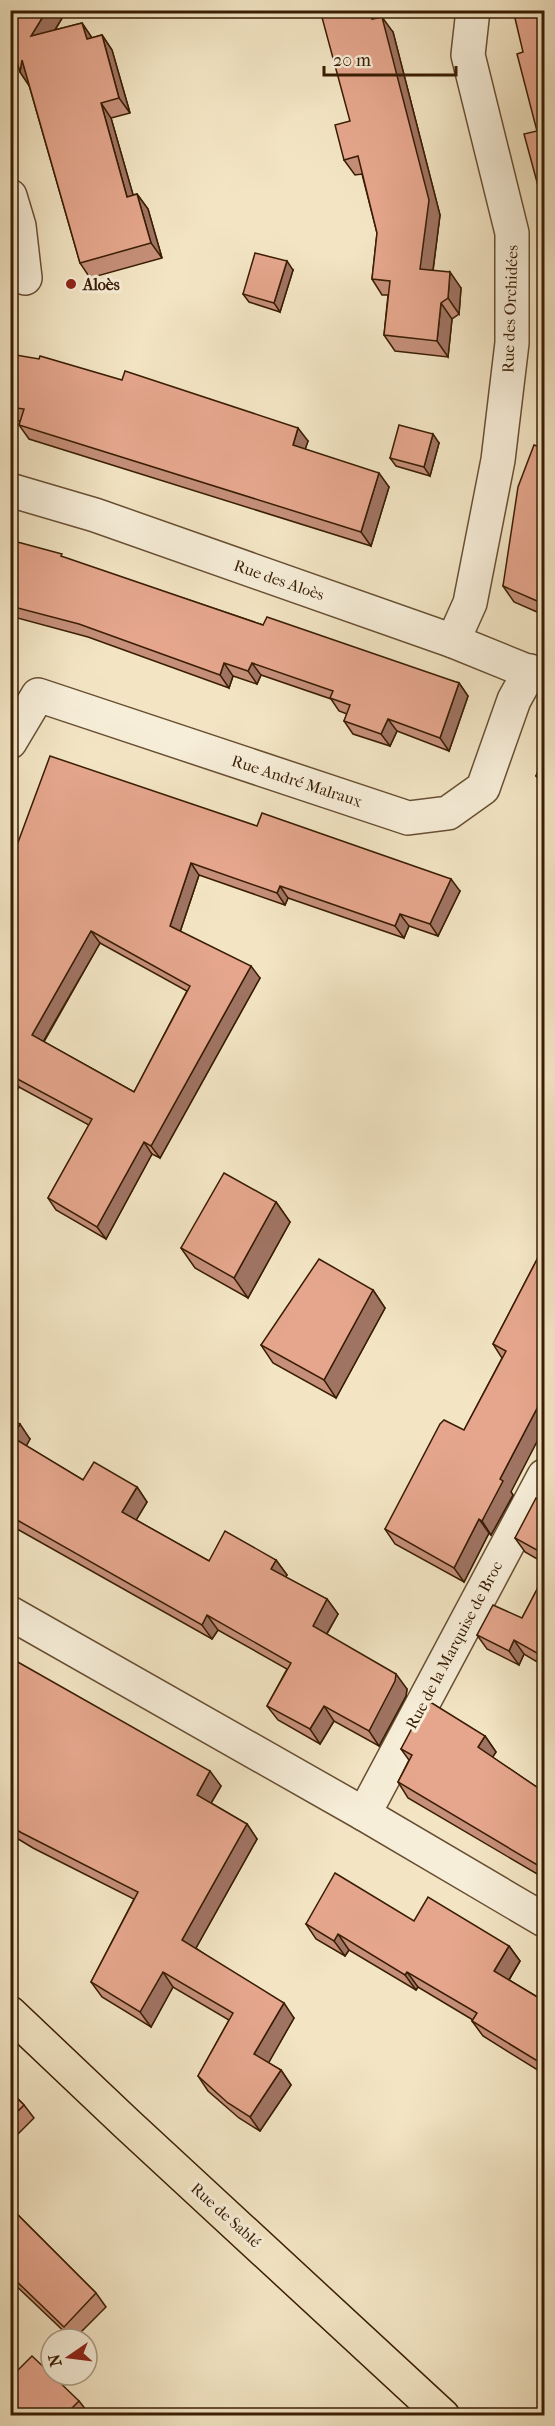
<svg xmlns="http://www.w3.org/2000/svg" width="555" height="2426" viewBox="0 0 555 2426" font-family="'IM FELL French Canon',serif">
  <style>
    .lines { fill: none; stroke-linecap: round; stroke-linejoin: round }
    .minor-casing { stroke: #684f33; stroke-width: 36 }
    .major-casing { stroke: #391d03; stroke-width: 36 }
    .minor { stroke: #f7eed9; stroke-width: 33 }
    .major { stroke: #f3e5c4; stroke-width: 33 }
    .wall { fill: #c58f79; stroke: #391d03; stroke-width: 1.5; fill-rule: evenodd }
    .shaded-wall { fill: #a07463; stroke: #391d03; stroke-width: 1.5 }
    .building { fill: #e5a68d; stroke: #391d03; stroke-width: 1.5; fill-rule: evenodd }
    .poi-dot { fill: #8f2418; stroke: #f7eed9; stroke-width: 2 }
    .labels { text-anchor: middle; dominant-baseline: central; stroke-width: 6; stroke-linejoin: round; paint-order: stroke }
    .poi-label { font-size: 16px; font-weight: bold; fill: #391d03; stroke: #f7eed9; text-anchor: start }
    .street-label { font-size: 16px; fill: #391d03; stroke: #f7eed9 }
  </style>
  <rect width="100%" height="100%" fill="#f3e5c4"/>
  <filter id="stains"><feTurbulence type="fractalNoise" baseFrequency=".00333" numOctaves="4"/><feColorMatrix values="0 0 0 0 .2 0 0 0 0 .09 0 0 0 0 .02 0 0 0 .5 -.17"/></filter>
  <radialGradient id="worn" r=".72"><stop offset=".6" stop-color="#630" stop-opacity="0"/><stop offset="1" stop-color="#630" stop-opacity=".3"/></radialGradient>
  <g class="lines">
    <defs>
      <g id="minor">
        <path d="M10,196L19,226L25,278"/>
        <path d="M10,490L95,515L453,641L544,678"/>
        <path d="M453,641L470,603L498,460L512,343V233L468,55L473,10"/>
        <path d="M10,742L38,695L408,818L448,813L483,788L514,700L530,671"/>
        <path d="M10,1613L364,1814L544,1920"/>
        <path d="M364,1814L544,1476"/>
      </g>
      <path id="major" d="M10,2013L126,2123L443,2416"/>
    </defs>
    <use href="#minor" class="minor-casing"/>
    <use href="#major" class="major-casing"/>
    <use href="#minor" class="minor"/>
    <use href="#major" class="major"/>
  </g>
  <g class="wall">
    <path d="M10,10H67L55,30L82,23L92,38L102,35L112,50L130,113L111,118L133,195L137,194L148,209L162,258L90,278L80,263L29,85L20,72Z"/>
    <path d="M379,18L393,32L440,215L433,271L461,288L459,314L452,319L448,357L395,351L384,335L388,295H382L372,279L377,233L362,174L355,175L344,160L350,121Z"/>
    <path d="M293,270L280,312L249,302L243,294Z"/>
    <path d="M10,354L308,441L305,449L389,487L371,546L29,439L19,425L21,421L10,419Z"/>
    <path d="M544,433V615L514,602L503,586L540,447Z"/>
    <path d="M439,443L430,476L396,466L390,458Z"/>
    <path d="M10,540L263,625L459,683L468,696L449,751L397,731L390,746L353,734L344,721L347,714L339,711L331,699L261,675L257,684L233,676L229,688L88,637L10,616Z"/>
    <path d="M544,758V786L542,785L536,776Z"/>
    <path d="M257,826L460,891L438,936L409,926L404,938L288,898L285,905L199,875L180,932L260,978L160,1158L152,1154L106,1239L56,1210L48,1198L89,1125L19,1087L10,1101V864ZM100,943L187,991L134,1092L44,1042Z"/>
    <path d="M276,1202L290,1222L248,1298L195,1268L181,1248Z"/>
    <path d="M544,1246L511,1492L513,1495L491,1535L489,1533L464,1582L395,1544L385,1529L464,1430L502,1358L493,1344Z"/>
    <path d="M373,1290L385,1308L336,1398L273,1363L261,1345Z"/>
    <path d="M10,1419L30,1439L26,1446L83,1480L137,1487L147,1502L136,1520L209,1561L276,1560L287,1575L285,1577L327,1599L338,1614L327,1634L407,1689L406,1696L379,1746L334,1721L320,1744L278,1720L267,1706L287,1669L218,1630L212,1639L10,1525Z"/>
    <path d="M544,1503V1563L525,1552L515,1538Z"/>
    <path d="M544,1576V1666L524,1654L519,1665L487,1649L477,1635L522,1618Z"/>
    <path d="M10,1670L221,1786L211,1803L247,1824L257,1839L196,1948L294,2018L268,2063L281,2070L291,2085L260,2131L239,2118L208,2091L198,2076L229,2020L173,1987L151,2027L102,1997L91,1982L134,1899L33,1848L10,1834Z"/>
    <path d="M485,1736L496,1752L492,1757L544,1792V1878L408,1798L398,1782L409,1760L401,1749Z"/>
    <path d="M414,1921L509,1946L520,1961L509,1980L544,2001V2074L483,2036L472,2021L473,2020L418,1987L416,1990L349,1950L345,1956L316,1939L306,1924Z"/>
    <path d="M10,2091L24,2105L34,2118L10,2142Z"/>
    <path d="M10,2207L96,2293L106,2307L74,2339H72L10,2280Z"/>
    <path d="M10,2378L79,2401L90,2415H10Z"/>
  </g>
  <g class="shaded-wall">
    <path d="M47,10H67L42,51L31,36Z"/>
    <path d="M370,10H377L383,35L372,19Z"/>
    <path d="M382,17L393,32L440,215L431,285L420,269Z"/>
    <path d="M82,23L92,38L87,39Z"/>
    <path d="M102,35L112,50L130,113L119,98Z"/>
    <path d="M22,60L30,87L20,72Z"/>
    <path d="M101,103L111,118L138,212L127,197Z"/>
    <path d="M137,194L148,209L162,258L151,243Z"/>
    <path d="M287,261L293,270L280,312L274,303Z"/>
    <path d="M450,272L461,288L459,314L448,298Z"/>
    <path d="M441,303L452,319L448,357L437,341Z"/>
    <path d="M298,428L308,441L302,459L293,445Z"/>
    <path d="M433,434L439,443L430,476L424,467Z"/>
    <path d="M379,473L389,487L371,546L361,532Z"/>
    <path d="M224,663L233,676L229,688L220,675Z"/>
    <path d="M252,663L261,675L257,684L248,671Z"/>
    <path d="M459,683L468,696L449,751L440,738Z"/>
    <path d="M388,719L397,731L390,746L381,734Z"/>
    <path d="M191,863L199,875L178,938L170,926Z"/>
    <path d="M451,879L460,891L438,936L430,924Z"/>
    <path d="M280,886L288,898L285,905L277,893Z"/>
    <path d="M400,914L409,926L404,938L395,926Z"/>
    <path d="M91,931L100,943L40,1047L32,1035Z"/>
    <path d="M251,966L260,978L160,1158L151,1146Z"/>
    <path d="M10,1075L19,1087L10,1101Z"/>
    <path d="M144,1142L152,1154L106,1239L97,1227Z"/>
    <path d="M276,1202L290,1222L248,1298L234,1278Z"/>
    <path d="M373,1290L385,1308L336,1398L324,1380Z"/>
    <path d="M544,1395V1428L511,1492L513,1495L491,1535L482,1521L500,1479Z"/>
    <path d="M20,1424L30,1439L23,1452L12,1437Z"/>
    <path d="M137,1487L147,1502L132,1527L122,1512Z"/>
    <path d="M479,1519L489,1533L464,1582L454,1568Z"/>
    <path d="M276,1560L287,1575L281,1584L271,1569Z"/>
    <path d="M327,1599L338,1614L323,1640L313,1626Z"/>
    <path d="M207,1615L218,1630L212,1639L202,1625Z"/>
    <path d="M514,1640L524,1654L519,1665L509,1651Z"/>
    <path d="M396,1674L407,1689L406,1696L379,1746L369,1731Z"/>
    <path d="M324,1706L334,1721L320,1744L310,1729Z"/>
    <path d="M485,1736L496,1752L489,1763L478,1747Z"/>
    <path d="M210,1771L221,1786L207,1810L197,1795Z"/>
    <path d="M247,1824L257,1839L192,1955L182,1940Z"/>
    <path d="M338,1934L349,1950L345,1956L334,1941Z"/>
    <path d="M509,1946L520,1961L505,1986L494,1971Z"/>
    <path d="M163,1972L173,1987L151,2027L140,2012Z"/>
    <path d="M407,1972L418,1987L416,1990L405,1975Z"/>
    <path d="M284,2003L294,2018L265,2069L254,2054Z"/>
    <path d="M281,2070L291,2085L260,2131L250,2117Z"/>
  </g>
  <g class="building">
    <path d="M10,10H47L31,36L82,23L87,39L102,35L119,98L101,103L127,197L137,194L151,243L80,263L22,60L20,72L10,39Z"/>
    <path d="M320,10H370L372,19L382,17L429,200L420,269L450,272L448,298L441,303L437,341L384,335L390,281L372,279L377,233L358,156L344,160L335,125L350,121Z"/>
    <path d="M525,10H544V208L524,134L537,131L517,54L523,52L514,14Z"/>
    <path d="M255,253L287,261L274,303L243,294Z"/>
    <path d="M10,354L39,359L40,356L122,380L125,371L298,428L293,445L379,473L361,532L19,425L24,409L10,407Z"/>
    <path d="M399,425L433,434L424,467L390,458Z"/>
    <path d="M544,433V604L503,586L518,487L534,445L540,447Z"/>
    <path d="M10,540L62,554L61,556L263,625L267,617L459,683L440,738L388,719L381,734L344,721L350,705L330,698L333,691L252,663L248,671L224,663L220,675L79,624L10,606Z"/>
    <path d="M50,756L257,826L262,813L451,879L430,924L400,914L395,926L280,886L277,893L191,863L170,926L251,966L151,1146L144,1142L97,1227L48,1198L92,1119L10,1075V864ZM91,931L190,986L134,1092L32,1035Z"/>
    <path d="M544,758V781L536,776Z"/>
    <path d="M224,1173L276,1202L234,1278L181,1248Z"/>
    <path d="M544,1246V1395L500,1479L503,1481L482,1521L479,1519L454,1568L385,1529L440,1424L444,1420L464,1430L506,1351L493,1344Z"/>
    <path d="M319,1259L373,1290L324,1380L261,1345Z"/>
    <path d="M10,1419L20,1424L12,1437L83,1480L94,1462L137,1487L122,1512L209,1561L225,1531L276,1560L271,1569L327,1599L313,1626L396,1674L395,1681L369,1731L324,1706L310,1729L267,1706L291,1663L207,1615L202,1625L10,1516Z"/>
    <path d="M536,1498L544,1503V1554L515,1538Z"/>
    <path d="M544,1576V1657L514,1640L509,1651L477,1635L493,1605L522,1618Z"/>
    <path d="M16,1661L210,1771L197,1795L247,1824L182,1940L284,2003L254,2054L281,2070L250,2117L228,2103L198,2076L233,2013L163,1972L140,2012L91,1982L138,1892L22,1833L10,1826V1670Z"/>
    <path d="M427,1700L485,1736L478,1747L544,1792V1869L398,1782L412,1755L401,1749Z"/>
    <path d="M335,1873L414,1921L428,1897L509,1946L494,1971L544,2001V2065L472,2021L477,2013L407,1972L405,1975L338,1934L334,1941L306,1924Z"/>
    <path d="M10,2091L24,2105L10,2119Z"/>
    <path d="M10,2207L96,2293L64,2327L10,2275Z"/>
    <path d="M32,2356L51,2374V2375H52L79,2401L65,2415H12L10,2414V2378Z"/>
  </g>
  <circle class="poi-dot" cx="71" cy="284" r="6"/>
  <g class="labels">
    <g class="poi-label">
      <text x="83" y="284">Aloès</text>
    </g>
    <g class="street-label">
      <text transform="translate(510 309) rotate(-88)">Rue des Orchidées</text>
      <text transform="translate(279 580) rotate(19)">Rue des Aloès</text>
      <text transform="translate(297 781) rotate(18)">Rue André Malraux</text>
      <text transform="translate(454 1645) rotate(-62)">Rue de la Marquise de Broc</text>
      <text transform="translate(226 2215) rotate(42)">Rue de Sablé</text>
    </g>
  </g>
  <rect width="555" height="2426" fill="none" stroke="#f3e5c4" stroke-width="36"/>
  <rect x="12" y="12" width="531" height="2402" fill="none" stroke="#391d03" stroke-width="3"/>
  <rect x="18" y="18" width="519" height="2390" fill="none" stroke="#391d03" stroke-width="1.5"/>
  <g transform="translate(69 2357) rotate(256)"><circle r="28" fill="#f7eed9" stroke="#ab9a83" stroke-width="1.5"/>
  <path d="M0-4.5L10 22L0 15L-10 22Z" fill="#8f2418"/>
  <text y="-9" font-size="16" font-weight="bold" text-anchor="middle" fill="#391d03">N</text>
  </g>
  <path d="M324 66v9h132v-9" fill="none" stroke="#391d03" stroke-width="3"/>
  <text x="333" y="66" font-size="18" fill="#391d03" stroke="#f7eed9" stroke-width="4.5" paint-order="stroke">20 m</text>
  <rect width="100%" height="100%" filter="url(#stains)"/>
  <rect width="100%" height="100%" fill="url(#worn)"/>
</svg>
